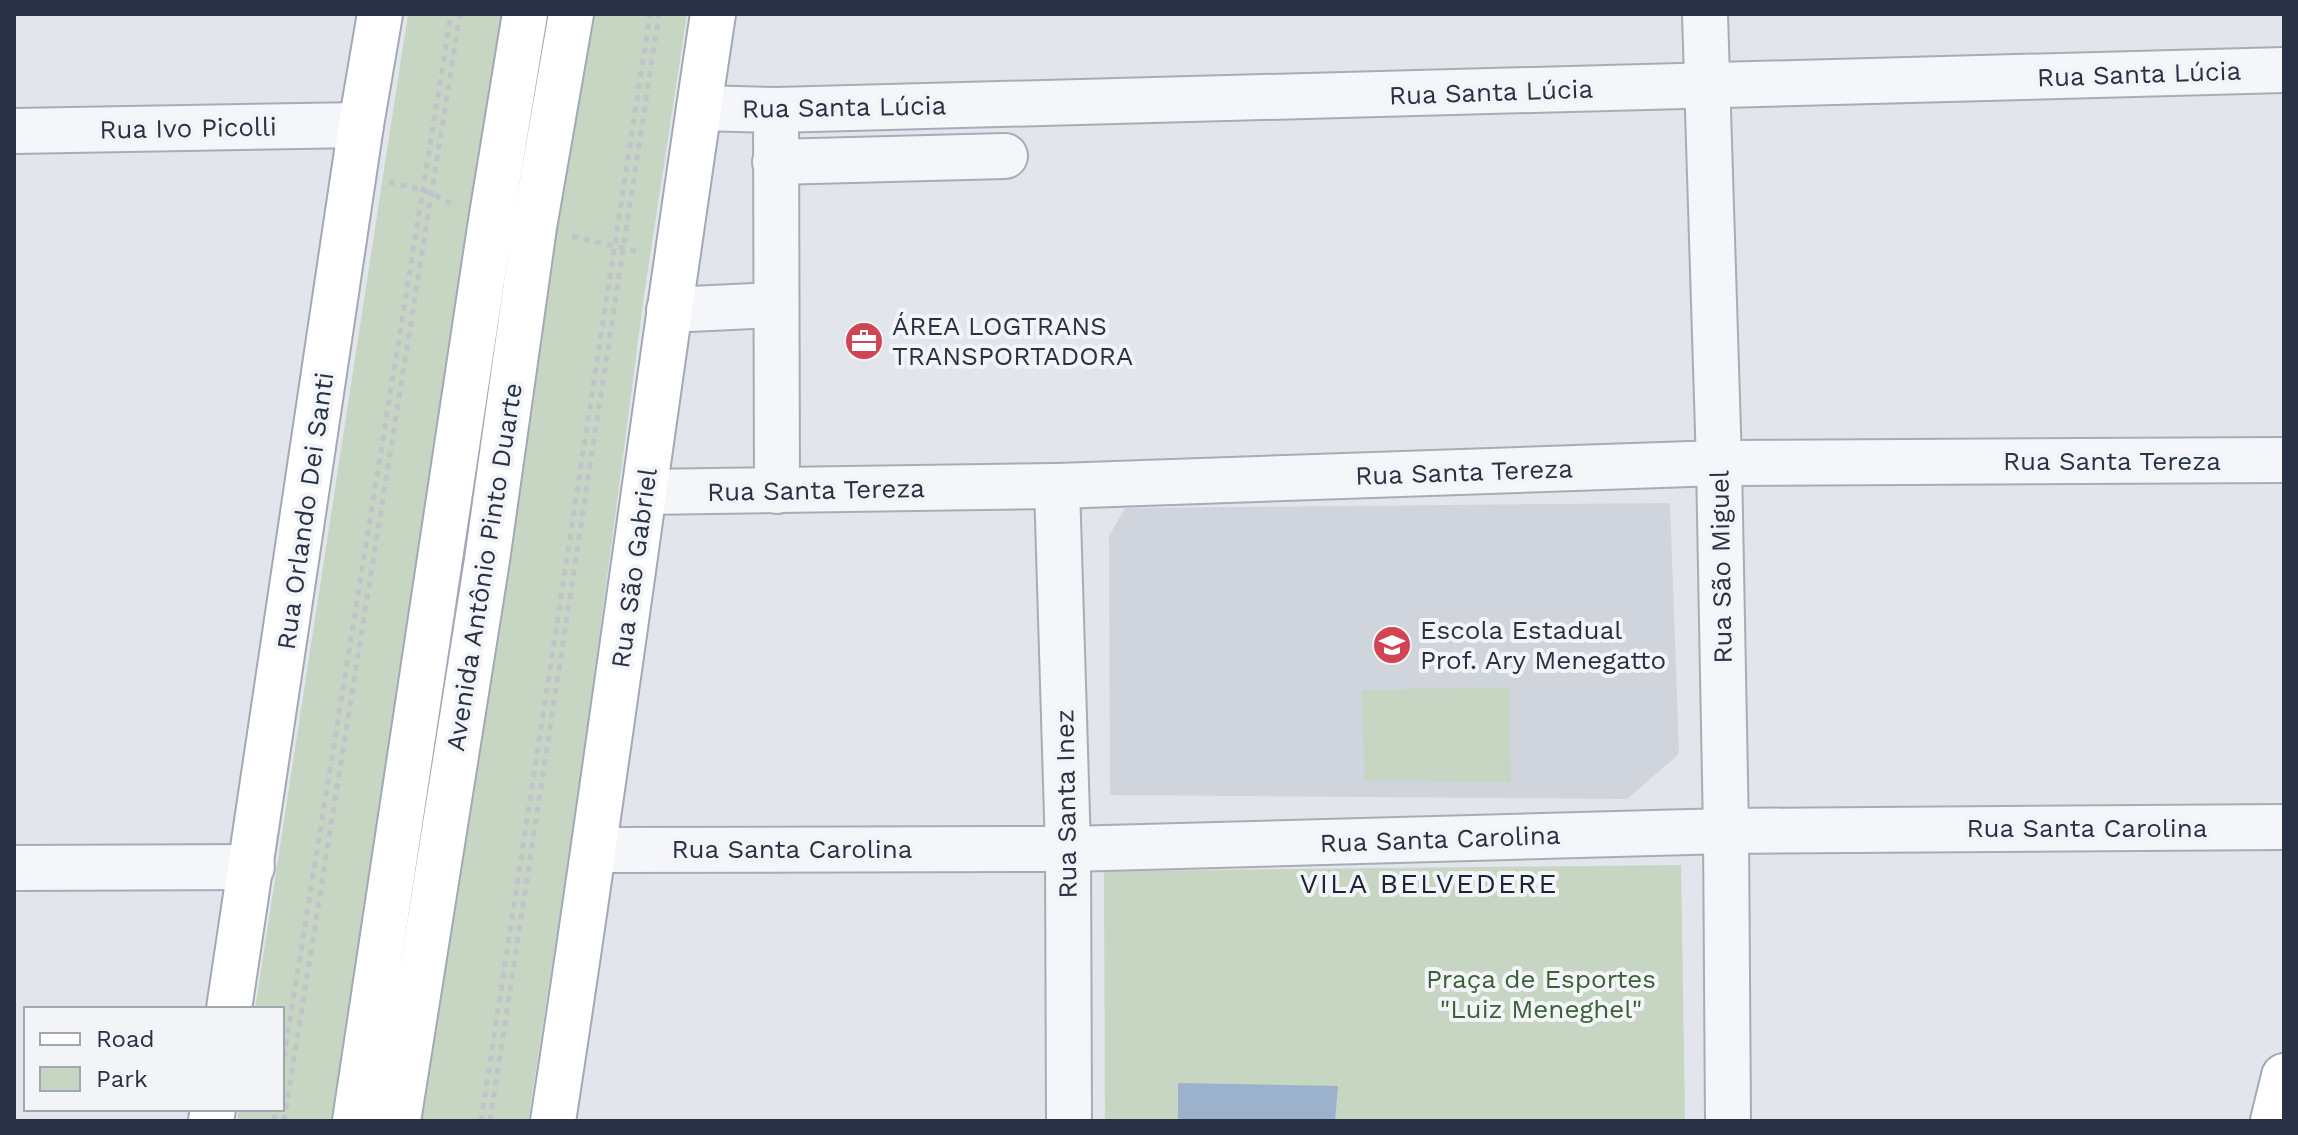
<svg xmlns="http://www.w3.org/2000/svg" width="2298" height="1135" viewBox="0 0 2298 1135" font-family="'Work Sans',sans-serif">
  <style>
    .built { fill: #d0d4dd }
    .green { fill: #c7d5c3 }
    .water { fill: #9cb1cc }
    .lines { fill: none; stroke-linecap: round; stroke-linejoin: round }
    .minor-casing { stroke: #a7acb6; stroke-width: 48 }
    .major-casing { stroke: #a1a9b7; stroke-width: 48 }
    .path { stroke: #c0c3ca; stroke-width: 5; stroke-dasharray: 6 6; stroke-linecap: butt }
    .minor { stroke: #f5f6f9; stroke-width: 44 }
    .major { stroke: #fff; stroke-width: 44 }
    .labels { text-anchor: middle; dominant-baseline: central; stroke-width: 8; stroke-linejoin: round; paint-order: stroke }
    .street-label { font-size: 26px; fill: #293244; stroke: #f2f4f8 }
    .poi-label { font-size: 26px; fill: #293244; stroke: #f2f4f8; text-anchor: start }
    .park-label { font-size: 26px; fill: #3c6036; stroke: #f2f4f8 }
    .neighbourhood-label { font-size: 28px; letter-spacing: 2px; fill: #1c2335; stroke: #f2f4f8 }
  </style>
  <rect width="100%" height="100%" fill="#e2e5eb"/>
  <path class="built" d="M1670,503L1679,754L1627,799L1110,795L1109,536L1125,508Z"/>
  <g class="green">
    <path d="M408,14H506L338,1121H237L239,1109H282V1009H255Z"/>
    <path d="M589,14H687L644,296L578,799L528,1121H421Z"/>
    <path d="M1510,687L1511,782L1365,780L1361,690Z"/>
    <path d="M1681,865L1685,1121H1105L1104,871Z"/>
  </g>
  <path class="water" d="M1178,1083L1338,1086L1335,1121H1178Z"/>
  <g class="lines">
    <defs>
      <g id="minor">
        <path d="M1705,14L1719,463L1726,831L1728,1121"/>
        <path d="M699,108L776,110L2284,70"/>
        <path d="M776,110L777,491"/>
        <path d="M14,131L361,125"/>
        <path d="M775,162L1005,156"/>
        <path d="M669,310L775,305"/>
        <path d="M1057,486L1068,849L1069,1121"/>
        <path d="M644,492L1057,486L1719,463L2284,460"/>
        <path d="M595,850L1068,849L1726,831L2284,827"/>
        <path d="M14,868L252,867"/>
      </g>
      <g id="major">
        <path d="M229,1009L361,125L380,14"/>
        <path d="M211,1121L213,1109"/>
        <path d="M355,1121L491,221L525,14"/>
        <path d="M398,1121L487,560L534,227L571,14"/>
        <path d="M553,1121C610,753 657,383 713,14"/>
        <path d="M2273,1121L2284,1076"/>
      </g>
    </defs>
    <use href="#minor" class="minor-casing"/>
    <use href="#major" class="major-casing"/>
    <g class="path">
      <path d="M389,182L423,190L455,205"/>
      <path d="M572,236L640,252"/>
      <path d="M282,1069L451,14"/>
      <path d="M274,1121L276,1109"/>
      <path d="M284,1121L460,14"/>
      <path d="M481,1121L650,14"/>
      <path d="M490,1121L659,14"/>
    </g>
    <use href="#minor" class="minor"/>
    <use href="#major" class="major"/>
  </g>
  <defs>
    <symbol id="office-disc" viewBox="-11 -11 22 22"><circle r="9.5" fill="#d34453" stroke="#f2f4f8"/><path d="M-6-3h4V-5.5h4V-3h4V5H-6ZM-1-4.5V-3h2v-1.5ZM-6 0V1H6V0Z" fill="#fff"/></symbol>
    <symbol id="school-disc" viewBox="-11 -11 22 22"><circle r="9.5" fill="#d34453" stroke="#f2f4f8"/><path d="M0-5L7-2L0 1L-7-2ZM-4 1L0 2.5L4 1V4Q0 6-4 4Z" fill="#fff"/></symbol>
  </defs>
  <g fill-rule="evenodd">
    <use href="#office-disc" x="842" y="319" width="44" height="44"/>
    <use href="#school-disc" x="1370" y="623" width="44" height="44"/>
  </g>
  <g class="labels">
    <g class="street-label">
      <text transform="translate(2139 74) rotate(-2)">Rua Santa Lúcia</text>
      <text transform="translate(1491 92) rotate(-2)">Rua Santa Lúcia</text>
      <text transform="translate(844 107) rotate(-1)">Rua Santa Lúcia</text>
      <text transform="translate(188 128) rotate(-1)">Rua Ivo Picolli</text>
      <text x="2112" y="461">Rua Santa Tereza</text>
      <text transform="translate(1464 472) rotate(-2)">Rua Santa Tereza</text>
      <text transform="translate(816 490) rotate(-1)">Rua Santa Tereza</text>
      <text transform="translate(305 511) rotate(-82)">Rua Orlando Dei Santi</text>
      <text transform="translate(484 567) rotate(-81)">Avenida Antônio Pinto Duarte</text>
      <text transform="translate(1721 567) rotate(-91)">Rua São Miguel</text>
      <text transform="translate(634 568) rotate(-82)">Rua São Gabriel</text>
      <text transform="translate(1066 804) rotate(-91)">Rua Santa Inez</text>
      <text x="2087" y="828">Rua Santa Carolina</text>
      <text transform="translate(1440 839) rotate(-2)">Rua Santa Carolina</text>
      <text x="792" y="849">Rua Santa Carolina</text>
    </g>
    <g class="poi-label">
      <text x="892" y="326">ÁREA LOGTRANS<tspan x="892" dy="30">TRANSPORTADORA</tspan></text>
      <text x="1420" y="630">Escola Estadual<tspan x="1420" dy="30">Prof. Ary Menegatto</tspan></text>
    </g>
    <g class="park-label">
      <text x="1541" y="979">Praça de Esportes<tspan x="1541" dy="30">"Luiz Meneghel"</tspan></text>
    </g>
    <g class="neighbourhood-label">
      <text x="1429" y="883">VILA BELVEDERE</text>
    </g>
  </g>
  <rect width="2298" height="1135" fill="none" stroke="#293244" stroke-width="32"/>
  <rect x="24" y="1007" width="260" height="104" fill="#f2f4f8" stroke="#a2a6b0" stroke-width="2"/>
  <rect x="40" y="1033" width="40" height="12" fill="#ffffff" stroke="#a2a6b0" stroke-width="2"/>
  <text x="96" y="1047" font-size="24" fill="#293244">Road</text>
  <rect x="40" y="1067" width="40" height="24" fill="#c7d5c3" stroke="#a2a6b0" stroke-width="2"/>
  <text x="96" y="1087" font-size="24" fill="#293244">Park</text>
</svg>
